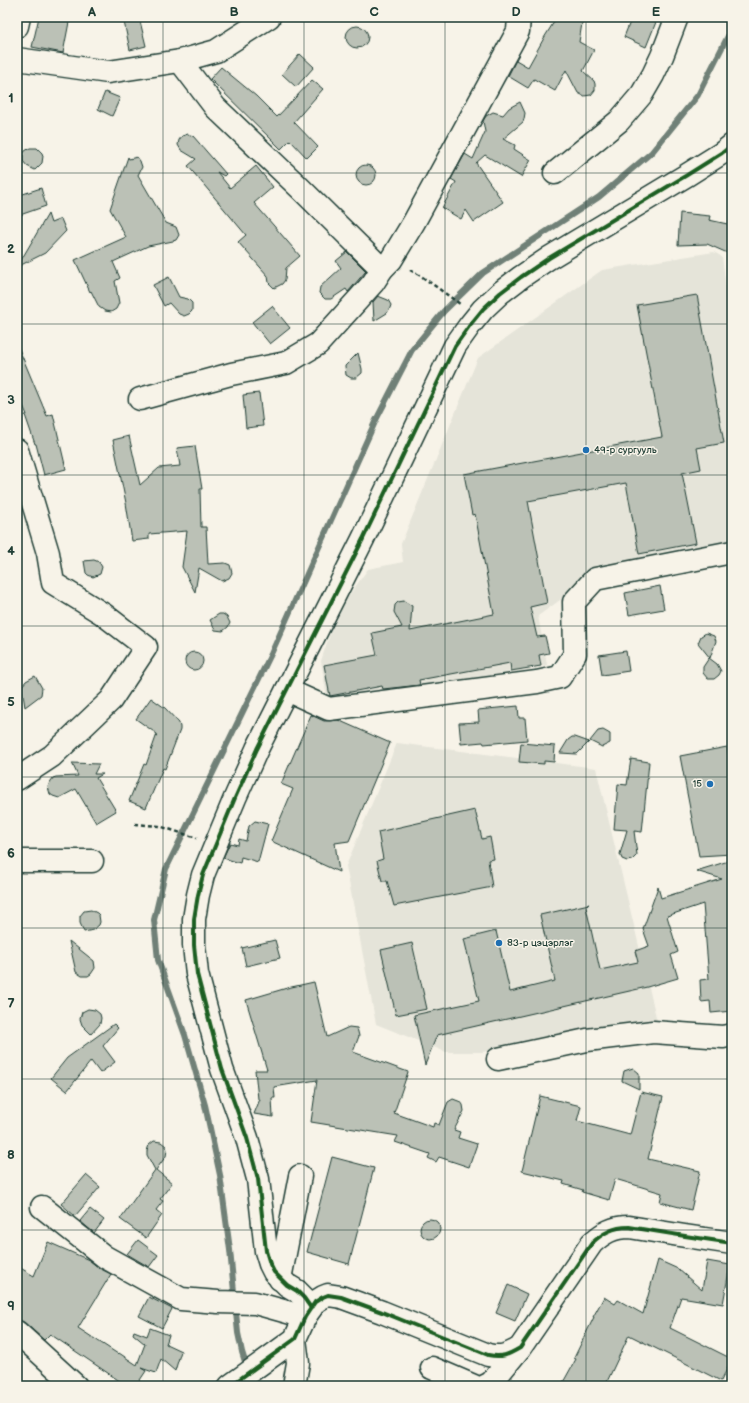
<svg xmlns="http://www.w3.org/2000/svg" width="749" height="1403" viewBox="0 0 749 1403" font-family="'Balsamiq Sans',sans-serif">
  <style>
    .built { fill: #e5e4d9 }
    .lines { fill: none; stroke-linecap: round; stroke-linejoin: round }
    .stream { stroke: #6f8077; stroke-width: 6 }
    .building { fill: #bbc1b6; stroke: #1f3d34 }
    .minor-casing { stroke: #1f3d34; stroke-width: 25 }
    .path { stroke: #1f3d34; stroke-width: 2.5; stroke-dasharray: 4 3; stroke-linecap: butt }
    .minor { stroke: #f7f3e8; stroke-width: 22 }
    .cycleway-casing { stroke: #f7f3e8; stroke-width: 6 }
    .cycleway { stroke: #1b5e20; stroke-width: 4 }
    .grid { fill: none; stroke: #1f3d34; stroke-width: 1; stroke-opacity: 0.55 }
    .poi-dot { fill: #1f6fb2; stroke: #f7f3e8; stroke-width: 1.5 }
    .labels { text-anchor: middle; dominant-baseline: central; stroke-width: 3; stroke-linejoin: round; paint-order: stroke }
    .poi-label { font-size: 10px; fill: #1f3d34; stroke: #f7f3e8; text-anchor: start }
    .neatline { fill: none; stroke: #1f3d34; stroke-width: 1.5 }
    .grid-label { font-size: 13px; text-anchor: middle; font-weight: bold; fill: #1f3d34 }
  </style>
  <rect width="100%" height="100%" fill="#f7f3e8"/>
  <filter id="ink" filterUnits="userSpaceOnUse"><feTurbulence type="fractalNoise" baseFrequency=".025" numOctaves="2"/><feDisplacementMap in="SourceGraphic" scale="8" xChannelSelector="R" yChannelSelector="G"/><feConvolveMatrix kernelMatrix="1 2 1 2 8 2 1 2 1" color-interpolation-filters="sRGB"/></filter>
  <g filter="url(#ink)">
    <g class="built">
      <path d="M714,252L722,257L732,331V542L594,568L578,587L538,616L547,665L428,687L327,698L321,661L337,612L368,569L403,562L401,544L478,358L602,270Z"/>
      <path d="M397,743L596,768L657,1021L482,1052H446L376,1024L346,866Z"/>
    </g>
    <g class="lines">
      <path class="stream" d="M247,1368L242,1352L238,1333L230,1250L220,1175L205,1105L185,1035L158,960L154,920L166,869L271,654L375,422L412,350L444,311L483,273L599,197L652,152L698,95L732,28"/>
    </g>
    <g class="building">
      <path d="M39,17H70L63,53L32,47Z"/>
      <path d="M123,17H139L146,46L130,50Z"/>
      <path d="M557,17H583L579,42L594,50L583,71L594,81L595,84V90L591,95L584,96L578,93L566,70L555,91L534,79L528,88L508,76L516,60L528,67L544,38Z"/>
      <path d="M632,17H658L646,47L624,37Z"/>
      <circle cx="357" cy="37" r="11"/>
      <path d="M300,54L314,67L296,87L282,74Z"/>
      <path d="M221,67L256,96L277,117L312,80L323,89L294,122L318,147L307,158L290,140L281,149L210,79Z"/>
      <path d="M105,92L120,98L112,116L98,109Z"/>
      <path d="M520,102L525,113L524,119L523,122L503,139L515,145L514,149L531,160L521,177L485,155L476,163L503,202L474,222L466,210L461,219L442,208L456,182L451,179L465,154L473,159L485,132L483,121L486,116L493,112L503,115L509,108Z"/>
      <path d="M188,134L193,136L226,174L224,176L217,172L230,188L256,166L273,187L254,203L300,256L286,268L285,280L282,284L274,288L269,283L268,276L238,242L246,235L188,166L196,159L181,150L178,145L179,140L182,136Z"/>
      <path d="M30,148H37L42,153L43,156L42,163L35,170L27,166L23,161V154L25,151Z"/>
      <path d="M128,157L129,159L137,157L140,161L142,167L138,175L166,223L176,227L179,235L176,240L173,241L148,246L113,262L120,278L115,281L119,303L116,309L111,312L105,311L99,307L91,291L90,292L75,260L126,237L110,209Z"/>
      <circle cx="366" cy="175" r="10"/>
      <path d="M41,188L46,206L17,216V196Z"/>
      <path d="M680,213L710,216L709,220L732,225V255L707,244L678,245Z"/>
      <path d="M48,214L51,223L61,219L66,231L45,253L17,267Z"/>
      <path d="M347,252L366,271L348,292L346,289L331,299H325L319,293L320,287L341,268L336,261Z"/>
      <path d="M169,277L179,297L188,299L192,303V311L189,314L184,316L179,314L169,303L164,306L153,285Z"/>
      <path d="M697,295L724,443L697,448L701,469L682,473L696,543L639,554L626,483L528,501L547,603L530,607L537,637L545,636L549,653L539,655L541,666L511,671L510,663L419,680L420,685L383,689L382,686L330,696L324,665L377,655L372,633L402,627L394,612L395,605L398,602L404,601L412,606L410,631L494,614L475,514L472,515L464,474L662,437L637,305Z"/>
      <path d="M378,296L388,300L391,305L390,308L387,313L374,321L373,302Z"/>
      <path d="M272,306L290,328L270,344L252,322Z"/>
      <path d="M17,344L47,416L53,414L66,469L44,475L36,444H35L25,415H27L17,391Z"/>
      <path d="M358,353L362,369V373L356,378H351L346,375L345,366Z"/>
      <path d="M259,393L263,426L246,428L243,395Z"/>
      <path d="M129,436L140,485L159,468L180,466L177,448L195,446L202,489H200L201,527H206L208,564L225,563L230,565L232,573L229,578L222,581L199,568L195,592L182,567L187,531L149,534V539L132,541L126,503L113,440Z"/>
      <path d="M94,560L99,562L102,567L100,574L93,577L88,575L86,573L84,561Z"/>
      <path d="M660,586L664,609L629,615L625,593Z"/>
      <path d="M219,614H223L227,617L230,623L228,627L223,631L215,630L210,620Z"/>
      <path d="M706,633L714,636L716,641L710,658L698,643L701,636Z"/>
      <path d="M626,651L629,671L602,675L599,655Z"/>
      <circle cx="194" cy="661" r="9"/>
      <path d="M709,658L717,664L721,671L719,675L714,679H708L703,673V667Z"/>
      <path d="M35,676L42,688L41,695L25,707L22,689V686L26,681Z"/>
      <path d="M151,698L165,708L179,723L180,727V730L165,769L163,768L146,808L129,801L144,764L146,765L157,734L136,719Z"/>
      <path d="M518,706L519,718H525L527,740L484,744L483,742L461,744L459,723L479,722L478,710Z"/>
      <path d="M311,715L324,721L338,720L390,743L349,841L335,843L339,872L271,841L293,789L281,784Z"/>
      <path d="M603,730L610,734V743L602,747L590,741L598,731Z"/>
      <path d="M572,737H575L589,742L577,754L560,753L568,740Z"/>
      <path d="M521,743L555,746L554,762L544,761V764L519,762Z"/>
      <path d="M727,747L732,772V854L699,856L680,756Z"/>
      <path d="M631,759L649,762L642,832L634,831L637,855L632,860L627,861L622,859L620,854L627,830L614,829L618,784L627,785Z"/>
      <path d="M72,763L99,764L94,774H103L96,778L116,811L96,823L76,789L59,798L53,796L50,794L48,787L49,784L53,778L56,777L78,776Z"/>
      <path d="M475,810L482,839L490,837L494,859L488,860L492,887L394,906L387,881H382L377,861L383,859L378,832Z"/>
      <path d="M255,821L268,824L258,862L241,857L240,863L223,858L230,843L238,845L239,839L246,841L249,826Z"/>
      <path d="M732,860V1011L711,1013L710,1001L701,1002L700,980L709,979L703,904L667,916L678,952L671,955L678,978L647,987L437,1035L425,1065L414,1015L479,1001L464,939L496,931L510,992L555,981L540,915L589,904L586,907L600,970L638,962L635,951L649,946L643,929L658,887L661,898L722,879L696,871Z"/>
      <path d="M91,910L97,913L99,915L100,922L99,925L93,930L84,932L80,923V916L84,911Z"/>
      <path d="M275,940L280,958L246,966L242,948Z"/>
      <path d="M69,941L94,961L95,968L91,974L88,976H82L76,972Z"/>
      <path d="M412,943L427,1009L396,1015L381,950Z"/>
      <path d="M314,982L327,1037L349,1027L357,1028L359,1036L353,1052L408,1072L394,1113L433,1127L434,1123L439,1125L448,1102L453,1099L461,1102L463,1105L464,1111L454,1130L460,1132L458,1138L477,1144L469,1167L439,1157L436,1162L428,1158L430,1154L395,1142L398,1136L311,1122L317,1080L274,1087L275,1098H272L273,1117L254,1114L260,1099H258L255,1070H267L246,1000L287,988Z"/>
      <path d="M88,1009L95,1010L100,1014L101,1018L100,1024L91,1034L82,1025L80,1019L82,1012Z"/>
      <path d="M114,1024L118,1028L103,1046L115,1062L100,1073L91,1061L67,1091L51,1078L67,1058Z"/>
      <path d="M633,1068L639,1073V1089L622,1081L624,1071Z"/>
      <path d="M641,1092L663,1097L648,1159L700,1171L691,1210L660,1202L662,1193L615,1179L609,1200L582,1192L583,1190L563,1184L564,1181L522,1171L540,1096L581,1106L577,1121L630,1135Z"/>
      <path d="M154,1141L161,1142L166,1146L167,1150L166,1156L156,1170L172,1183L160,1199L163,1201L156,1210L162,1215L146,1238L120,1219L155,1170L147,1155V1151L149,1145Z"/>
      <path d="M332,1157L374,1168L349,1264L307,1252Z"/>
      <path d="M86,1175L100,1187L75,1216L61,1204Z"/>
      <path d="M90,1209L104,1220L94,1233L80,1221Z"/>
      <circle cx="430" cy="1229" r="10"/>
      <path d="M138,1240L158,1255L149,1267L127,1254Z"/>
      <path d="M48,1242L89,1260L99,1268L111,1274L78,1328L118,1354L119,1353L137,1365L145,1344L133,1334L134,1331L147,1336L150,1328L169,1335L166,1344L181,1351L175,1371L161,1359L156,1373L141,1368L146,1371L136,1386H127L50,1334L44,1340L25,1323L17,1320V1266L34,1276Z"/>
      <path d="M658,1260L678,1269L702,1290L707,1261L730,1265L723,1304L681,1297L670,1328L732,1359L721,1381L629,1335L605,1386H561L576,1359L574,1358L594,1317H593L604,1297L615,1304L618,1300L643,1314Z"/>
      <path d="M508,1285L527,1294L515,1321L496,1313Z"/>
      <path d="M149,1297L172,1309L162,1328L139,1316Z"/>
    </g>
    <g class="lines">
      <defs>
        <g id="minor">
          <path d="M17,26L19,17"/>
          <path d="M17,59L108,72L180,61L216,51L269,17"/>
          <path d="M180,61L215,107L301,189L382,269"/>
          <path d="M555,173L619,121L642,94L653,75L662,56L677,17"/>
          <path d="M140,399L231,374L286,363L318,344L373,283L382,269L391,260L414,222L518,31L519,17"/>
          <path d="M17,450L48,553L53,583L103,614L146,647L111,700L52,756L17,779"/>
          <path d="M287,690L329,709L537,682L560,677L575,654L574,602L595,579L732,552"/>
          <path d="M17,861H92"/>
          <path d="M498,1059L587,1040L653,1032L723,1037L732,1035"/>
          <path d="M42,1207L105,1257L181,1299L218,1302L255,1303L305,1317"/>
          <path d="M280,1279L300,1176"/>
          <path d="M311,1308L304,1298L297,1291L287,1285L274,1272L270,1264L266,1251L258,1179L247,1138L222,1069L197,974L194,945V919L198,895L203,875L235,798L257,749L363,539L455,346L470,325L483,309L500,293L521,277L549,258L687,175L722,153L732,145"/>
          <path d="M17,1332L76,1386"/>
          <path d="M432,1368L474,1386"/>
          <path d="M230,1386L295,1339L305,1317L315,1302L323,1297L328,1295L341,1297L382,1312L488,1355C502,1358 508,1355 520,1348L592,1243C603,1233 613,1227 629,1227L685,1236L732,1243"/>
          <path d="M294,1386L298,1363L295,1339"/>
          <path d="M485,1386L491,1383L519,1349"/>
        </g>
      </defs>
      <use href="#minor" class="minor-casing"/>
      <g class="path">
        <path d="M410,270L421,276L460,304"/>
        <path d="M135,824L159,826L197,838"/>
      </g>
      <use href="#minor" class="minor"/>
      <defs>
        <g id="cycleway">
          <path d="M311,1308L304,1298L297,1291L287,1285L274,1272L270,1264L266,1251L258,1179L247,1138L222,1069L197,974L194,945V919L198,895L203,875L235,798L257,749L363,539L455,346L470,325L483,309L500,293L521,277L549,258L687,175L722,153L732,145"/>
          <path d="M230,1386L295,1339L305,1317L315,1302L323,1297L328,1295L341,1297L382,1312L488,1355C502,1358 508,1355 520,1348L592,1243C603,1233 613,1227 629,1227L685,1236L732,1243"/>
        </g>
      </defs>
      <use href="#cycleway" class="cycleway-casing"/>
      <use href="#cycleway" class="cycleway"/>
    </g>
  </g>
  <path class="grid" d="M163,17V1386M304,17V1386M445,17V1386M586,17V1386M17,173H732M17,324H732M17,475H732M17,626H732M17,777H732M17,928H732M17,1079H732M17,1230H732"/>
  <g class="poi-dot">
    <circle cx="586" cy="450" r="4"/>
    <circle cx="710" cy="784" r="4"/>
    <circle cx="499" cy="943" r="4"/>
  </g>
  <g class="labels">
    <g class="poi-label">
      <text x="594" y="450">49-р сургууль</text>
      <text x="702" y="784" text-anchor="end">15</text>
      <text x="507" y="943">83-р цэцэрлэг</text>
    </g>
  </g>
  <rect width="749" height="1403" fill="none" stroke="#f7f3e8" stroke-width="44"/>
  <rect x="22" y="22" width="705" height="1359" class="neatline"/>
  <g class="grid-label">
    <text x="92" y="16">A</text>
    <text x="234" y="16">B</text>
    <text x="374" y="16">C</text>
    <text x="516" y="16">D</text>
    <text x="656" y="16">E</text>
    <text x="11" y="102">1</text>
    <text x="11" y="253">2</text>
    <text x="11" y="404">3</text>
    <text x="11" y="555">4</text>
    <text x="11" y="706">5</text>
    <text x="11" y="857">6</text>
    <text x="11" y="1008">7</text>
    <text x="11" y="1159">8</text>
    <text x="11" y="1310">9</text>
  </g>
</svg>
